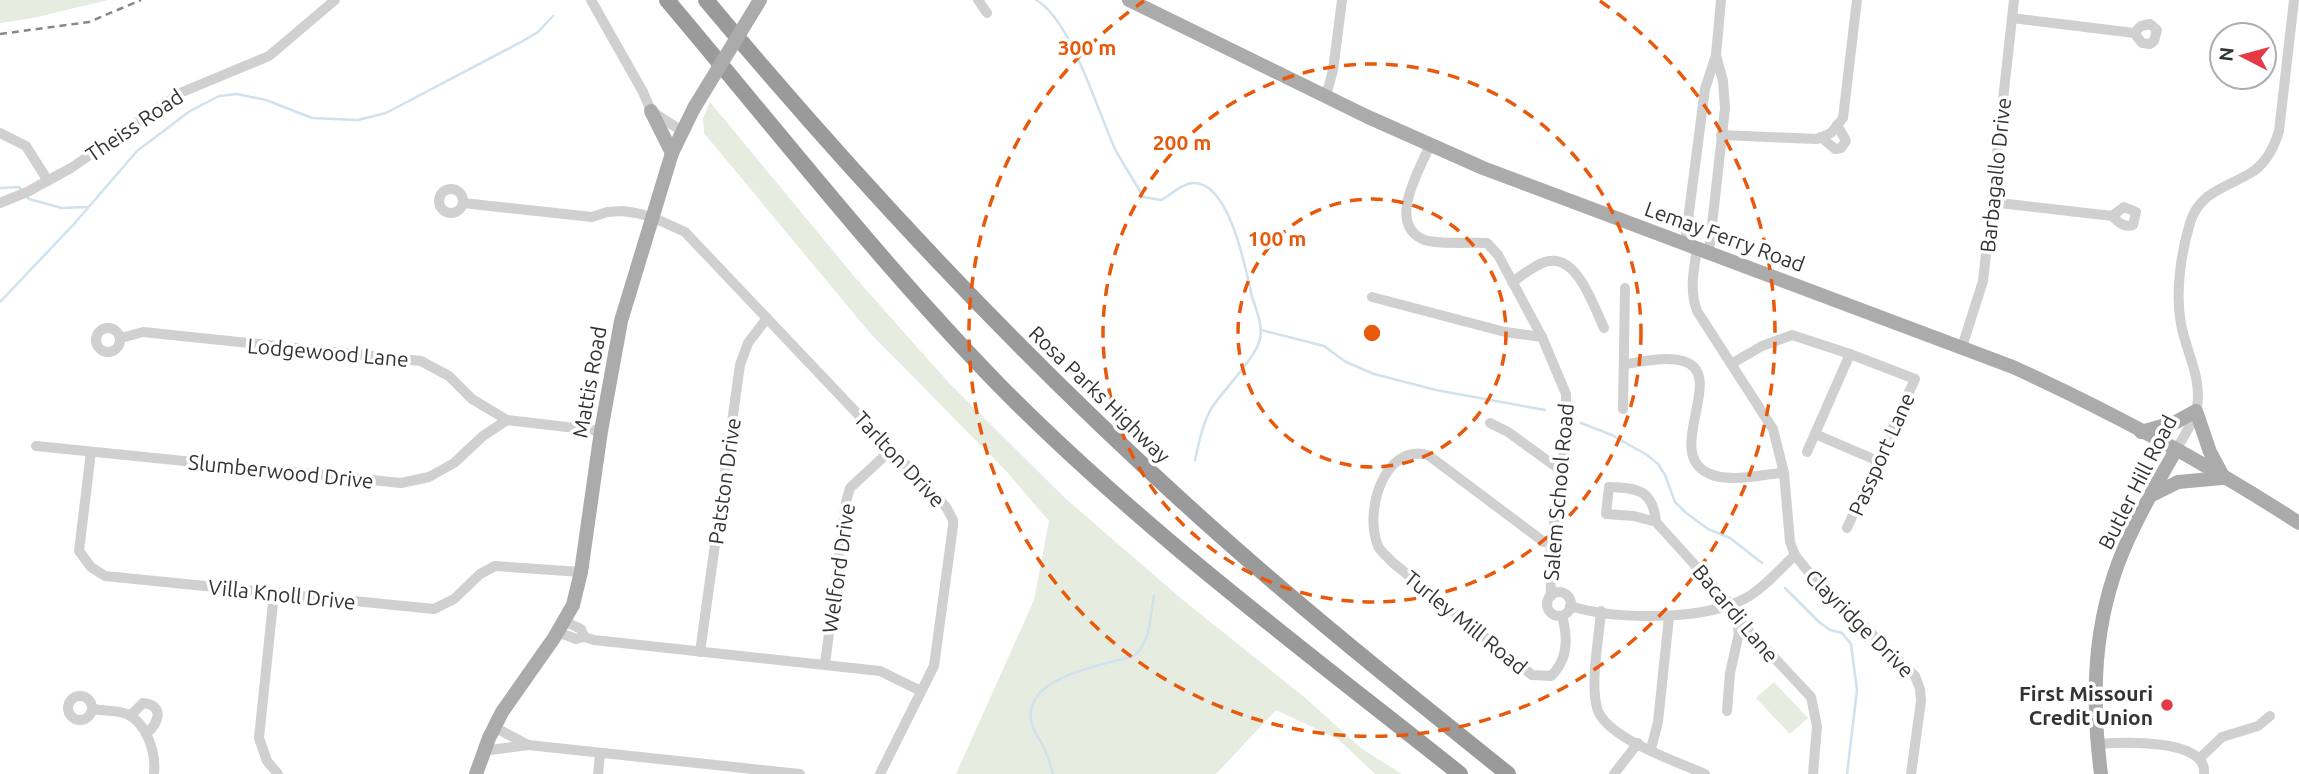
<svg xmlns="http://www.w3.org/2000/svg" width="2299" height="774" viewBox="0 0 2299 774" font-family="Ubuntu,sans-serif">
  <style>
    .green { fill: #e6ecdf }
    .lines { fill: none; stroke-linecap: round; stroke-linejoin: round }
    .stream { stroke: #cfe2ee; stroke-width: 2.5 }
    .minor { stroke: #d0d0d0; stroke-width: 10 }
    .major { stroke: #ababab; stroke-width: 14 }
    .highway { stroke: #9a9a9a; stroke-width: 16 }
    .rail { stroke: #888; stroke-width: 2.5; stroke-dasharray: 7 5; stroke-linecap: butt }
    .major-bridge { stroke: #ababab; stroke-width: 14 }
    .ring { fill: none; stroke: #e8590c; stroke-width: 3.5; stroke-dasharray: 12 9 }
    .poi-dot { fill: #e63946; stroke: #fff; stroke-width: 2.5 }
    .labels { text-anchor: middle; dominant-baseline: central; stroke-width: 7; stroke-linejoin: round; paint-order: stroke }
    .street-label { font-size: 21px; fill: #333; stroke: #fff }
    .poi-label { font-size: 21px; font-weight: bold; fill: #333; stroke: #fff; text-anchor: end }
    .centre { fill: #e8590c; stroke: #fff; stroke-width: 3.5 }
    .ring-label { font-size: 21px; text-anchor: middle; font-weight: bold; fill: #e8590c; stroke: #fff; stroke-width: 7; stroke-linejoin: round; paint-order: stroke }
  </style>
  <rect width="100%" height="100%" fill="#fff"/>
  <g class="green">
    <path d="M0,0H108L33,18L0,23Z"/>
    <path d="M710,102L853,275L949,383L1065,498L1184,601L1303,696L1362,749L1402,774H1375L1338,739L1276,710L1216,774H956L1034,600L1049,521L1006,471L870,333L704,133L703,118Z"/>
    <path d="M1774,682L1808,718L1790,734L1756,698Z"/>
  </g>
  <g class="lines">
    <g class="stream">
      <path d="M1036,0C1071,19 1098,113 1116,151C1124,166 1135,181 1143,197L1161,200C1171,195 1182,183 1194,183C1230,183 1246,270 1252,297C1256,309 1263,325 1260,339C1256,358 1223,390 1211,409C1202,425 1199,443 1195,460"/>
      <path d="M0,188L19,187L22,191"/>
      <path d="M27,197L29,199L62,208L87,207"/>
      <path d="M0,302L74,224L137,151L190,111L219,96L237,94L266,100L312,118L358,120L386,113L521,42L538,32L553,16"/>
      <path d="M1261,330L1324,346L1346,362L1374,374L1436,390L1545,410"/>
      <path d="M1581,423L1612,435L1647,455L1658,464L1665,475L1675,502L1685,512L1708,529L1730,538L1762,563"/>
      <path d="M1785,588L1819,622L1830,630L1842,633L1851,644L1857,690L1847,774"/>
      <path d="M1053,774C1050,765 1048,756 1044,748C1041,740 1034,733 1032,724C1019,677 1104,665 1134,656C1151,642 1150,616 1154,596"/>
    </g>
    <g class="minor">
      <path d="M591,0L643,92L651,111L682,131"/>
      <path d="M978,0L987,13"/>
      <path d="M2012,18L2134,33L2142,43L2150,44L2154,41L2157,30L2150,24L2141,26L2134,33"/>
      <path d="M1326,96L1333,70L1342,0"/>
      <path d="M0,133L26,146L48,181"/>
      <path d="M1721,135L1817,139L1831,133L1843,118L1857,0"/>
      <path d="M1821,137L1835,149L1841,148L1846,141L1837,125"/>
      <path d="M1430,145C1420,169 1387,222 1422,239C1434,245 1471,242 1487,243L1498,255L1542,337L1566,394L1567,426L1550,555L1551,596"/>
      <circle cx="451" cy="201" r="12"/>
      <path d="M1991,202L2112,216C2118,222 2124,228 2133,225L2136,212L2124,207L2112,216"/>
      <path d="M0,203L27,192L71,168L180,93L269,56L335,0"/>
      <path d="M463,203L592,217L607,212L622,211L636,213L652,217L685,232L946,507L953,520V526L934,666L880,774"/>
      <path d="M1685,243L1705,89L1716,55L1721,0"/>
      <path d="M1697,248C1694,270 1689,289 1697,311L1773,429L1784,473L1790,542L1795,555L1806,569L1915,676L1920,689L1921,701L1911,774"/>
      <path d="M1709,252L1725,108L1723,81L1716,55"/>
      <path d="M1512,282C1523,275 1538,262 1550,261C1578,257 1594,307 1604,328"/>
      <path d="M1372,297L1505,332L1542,337"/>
      <circle cx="108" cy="340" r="12"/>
      <path d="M121,338L143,332L421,361L449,376L472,399L507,420L601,431"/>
      <path d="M1962,347L1983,281L2014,0"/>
      <path d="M1624,364C1642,362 1665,356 1683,361C1729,374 1661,454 1710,474C1731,483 1762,474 1784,473"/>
      <path d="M1731,364L1762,346L1792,335L1850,354L1915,379L1847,528"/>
      <path d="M1623,409L1625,288"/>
      <path d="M1490,423L1508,432L1562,471"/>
      <path d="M1815,434L1878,461"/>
      <path d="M36,446L401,483L429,477L454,463L483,436L507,420"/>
      <path d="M2176,450C2183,437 2194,422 2197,407C2202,377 2186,352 2181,324C2175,293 2181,253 2190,223C2199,193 2224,188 2249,174C2265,165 2274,148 2279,131L2294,0"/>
      <path d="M91,452L79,551L91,567L105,576L434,609L454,599L480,574L495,566L581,572"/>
      <path d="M1807,452L1850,354"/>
      <path d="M1656,522C1653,490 1638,488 1609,487L1606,514L1634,516L1656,522L1731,605L1736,617L1811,697L1817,726L1813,774"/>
      <path d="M1552,543L1544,542L1428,455C1383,443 1364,513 1378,546C1381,552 1388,557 1392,562L1532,675L1551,676C1568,660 1568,637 1562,616"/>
      <circle cx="1559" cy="604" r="12"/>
      <path d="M274,593L259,738L267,761L278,774"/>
      <path d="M1570,606C1616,620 1704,621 1746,598C1764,588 1780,569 1795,555"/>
      <path d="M1601,611C1599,639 1590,681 1597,708C1605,738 1678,762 1705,774"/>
      <path d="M564,621L581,629L584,637"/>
      <path d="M558,632L576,639L584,637L594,640L880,671L921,691"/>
      <path d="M700,652L740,365L748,343L767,318"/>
      <path d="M825,664L846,502L850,488L892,449"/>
      <circle cx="80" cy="708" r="12"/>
      <path d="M93,709C103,711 118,710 127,714C148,724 156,754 154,774"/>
      <path d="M1727,711L1730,673L1739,633L1736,617"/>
      <path d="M130,716L143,703C165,705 159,723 146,734"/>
      <path d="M494,727L528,745"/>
      <path d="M2097,744C2121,742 2208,738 2204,774"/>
      <path d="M1651,749L1658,722L1669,617"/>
      <path d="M483,751L528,745L800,774"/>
      <path d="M2200,758L2222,737L2258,726L2270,716"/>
      <path d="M598,774L600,754"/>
      <path d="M1614,774L1638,743"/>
    </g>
    <g class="major">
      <path d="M1129,0L1368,117L1483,168L2013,367C2111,412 2208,464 2299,523"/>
      <path d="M651,111L672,153"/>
      <path d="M2141,432L2176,422L2196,411L2210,452L2224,478"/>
      <path d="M2152,495L2178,482L2222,478"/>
      <path d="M476,774L489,738L502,712L554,638L573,605L581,572L601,431L621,321L672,153L694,108"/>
      <path d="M2101,774C2091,697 2093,623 2123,551C2138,516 2157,483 2176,450"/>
    </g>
    <g class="highway">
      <path d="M667,0C776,129 881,264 999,385C1140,528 1303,649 1460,774"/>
      <path d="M706,0C854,177 1010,345 1181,500C1286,596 1397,685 1508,774"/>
    </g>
    <path class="rail" d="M0,34L89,22L141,0"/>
    <path class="major-bridge" d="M694,108L760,0"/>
  </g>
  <g class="ring">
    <circle cx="1372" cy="333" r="134"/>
    <circle cx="1372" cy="333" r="269"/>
    <path d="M1600 1A403 403 0 1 1 1144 1"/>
  </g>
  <circle class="poi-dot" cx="2167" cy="705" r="7"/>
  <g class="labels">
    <g class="street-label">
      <text transform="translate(134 125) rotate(-34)">Theiss Road</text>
      <text transform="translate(1995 175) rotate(-84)">Barbagallo Drive</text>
      <text transform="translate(1725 236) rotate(20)">Lemay Ferry Road</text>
      <text transform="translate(328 352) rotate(5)">Lodgewood Lane</text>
      <text transform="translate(589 382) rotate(-80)">Mattis Road</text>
      <text transform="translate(1100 394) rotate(44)">Rosa Parks Highway</text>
      <text transform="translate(1881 454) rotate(-66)">Passport Lane</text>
      <text transform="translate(900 459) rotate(47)">Tarlton Drive</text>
      <text transform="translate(281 471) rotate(6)">Slumberwood Drive</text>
      <text transform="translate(724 481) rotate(-82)">Patston Drive</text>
      <text transform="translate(2137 482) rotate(-63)">Butler Hill Road</text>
      <text transform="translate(1558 492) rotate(-85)">Salem School Road</text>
      <text transform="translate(838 568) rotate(-82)">Welford Drive</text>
      <text transform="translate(282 594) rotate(6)">Villa Knoll Drive</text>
      <text transform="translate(1736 613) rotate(50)">Bacardi Lane</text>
      <text transform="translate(1466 622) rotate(39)">Turley Mill Road</text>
      <text transform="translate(1860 623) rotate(45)">Clayridge Drive</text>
    </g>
    <g class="poi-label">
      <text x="2153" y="693">First Missouri<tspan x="2153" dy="24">Credit Union</tspan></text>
    </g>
  </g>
  <circle cx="1372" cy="333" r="10" class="centre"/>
  <g class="ring-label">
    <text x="1087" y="55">300 m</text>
    <text x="1182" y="150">200 m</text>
    <text x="1277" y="246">100 m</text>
  </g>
  <g transform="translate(2243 56) rotate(276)"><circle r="33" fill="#ffffff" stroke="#adadad" stroke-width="2"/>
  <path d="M0-5L12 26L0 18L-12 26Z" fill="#e63946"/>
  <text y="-10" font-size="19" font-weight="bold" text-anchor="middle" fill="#333333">N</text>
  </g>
</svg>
